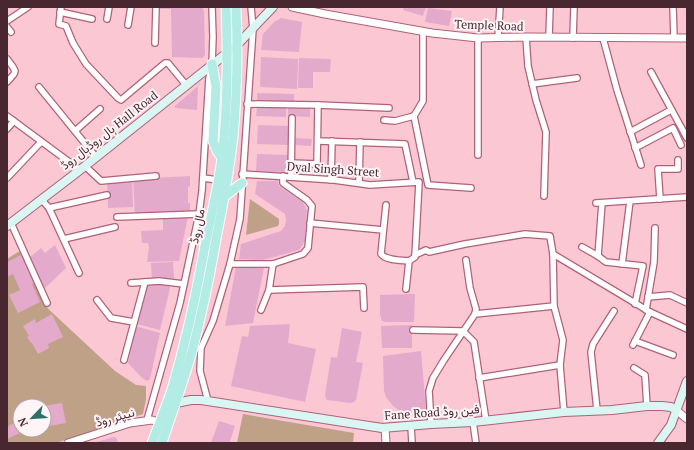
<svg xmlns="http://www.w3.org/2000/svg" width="694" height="450" viewBox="0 0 694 450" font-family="'PT Serif',Vazirmatn,serif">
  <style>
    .green { fill: #bea187; fill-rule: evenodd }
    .building { fill: #e4aacc }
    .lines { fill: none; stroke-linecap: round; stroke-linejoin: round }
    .minor-casing { stroke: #af6277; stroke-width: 8 }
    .tertiary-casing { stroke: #af6277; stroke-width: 9 }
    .secondary-casing { stroke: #af6277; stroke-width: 10 }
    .primary-casing { stroke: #fff; stroke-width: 11 }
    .minor { stroke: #fff; stroke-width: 5.5 }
    .tertiary { stroke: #fff; stroke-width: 7 }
    .secondary { stroke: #d9f6f2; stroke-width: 8 }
    .primary { stroke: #b3ece4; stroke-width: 9 }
    .labels { text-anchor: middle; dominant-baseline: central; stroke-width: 4; stroke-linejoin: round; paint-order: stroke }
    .street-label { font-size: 12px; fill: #482730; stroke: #fff5f7 }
  </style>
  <rect width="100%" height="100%" fill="#fbc7d3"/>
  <g class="green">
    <path d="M250,199L279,219V223L278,226L246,235Z"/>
    <path d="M18,252H20L44,305L115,371L136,385L146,386V399L143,414L56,443H7V259ZM20,406H44V430H20Z"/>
    <path d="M243,414L354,433L353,443H237Z"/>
  </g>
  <g class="building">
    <path d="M158,7H203V10H204L205,54L204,57L202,58L172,57L171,9H158Z"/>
    <path d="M404,7H426L423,16L403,10Z"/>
    <path d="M428,8L452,11L449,26L425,22Z"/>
    <path d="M281,18L302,22L299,52L261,50L263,34L274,22Z"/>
    <path d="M261,57L298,59L297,89L260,87Z"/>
    <path d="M299,58L331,59L330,72H313V88H298Z"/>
    <path d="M198,86L197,110L175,108V106Z"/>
    <path d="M257,93L294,94V103L257,101Z"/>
    <path d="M257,107L286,108V117L256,116Z"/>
    <path d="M288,107L310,108V117L288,116Z"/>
    <path d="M258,125L288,126V145L257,144Z"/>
    <path d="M294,138L312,139L311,146L293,145Z"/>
    <path d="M257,154L289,155L288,173L256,171Z"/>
    <path d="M190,176V187L188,186V203H190V212L135,214L133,179Z"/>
    <path d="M132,179L133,207L108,208L107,181Z"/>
    <path d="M257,181H278L279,186L303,202L307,211L305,241L299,250L263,260L239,259L241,244L281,231L285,226L286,220L285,214L255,194Z"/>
    <path d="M188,216L179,261L147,262L149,248L148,243H142L141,231L163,230V217Z"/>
    <path d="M55,245L66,268L45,288L38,281L28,259L41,248L45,253Z"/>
    <path d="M21,255L34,283L32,284L40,302L18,313L9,295L20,290L13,274L7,277V262Z"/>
    <path d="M173,262L174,278L152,280L151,263Z"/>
    <path d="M236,267L264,268L253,323L225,326Z"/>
    <path d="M146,284H168L170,288L160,330L137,324Z"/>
    <path d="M415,294L414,322H385L382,321L380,315V295Z"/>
    <path d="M52,314L63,337L48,344L49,348L38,354L32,343H31L27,337L29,336L23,326L35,319L36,323Z"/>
    <path d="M290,324L288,343L316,349L305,402L231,386L242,336L248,337L250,326Z"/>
    <path d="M412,325V348H382L381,326Z"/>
    <path d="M135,326L160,333L150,379L147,381L142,378L128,363Z"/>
    <path d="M342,328L362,332L356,362L363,363L356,400L354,402L350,403L328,400L326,399L325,395L331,357L337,358Z"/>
    <path d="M421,351L426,410L407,412L399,410L393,406L386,397L384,391L383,356Z"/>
    <path d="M62,403L66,423L44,427V406Z"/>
    <path d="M19,420L20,422V430H26L7,439V427Z"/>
    <path d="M219,421L235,426L230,441V443H211Z"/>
    <path d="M113,437H115L117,439L118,443H94Z"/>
  </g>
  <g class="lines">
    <defs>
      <g id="minor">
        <path d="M61,7L59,24L66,26L73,43L86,64L118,98L121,100L165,63H168L186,85"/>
        <path d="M673,7L674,38"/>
        <path d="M60,12L92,19"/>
        <path d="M107,19L109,7"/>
        <path d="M7,21L28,7"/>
        <path d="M128,25L131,7"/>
        <path d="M7,27L11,32"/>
        <path d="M423,32V101L414,116L428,185L471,188"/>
        <path d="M526,37L528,66L536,100L546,132L544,196"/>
        <path d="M549,37L550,7"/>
        <path d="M478,38V155"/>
        <path d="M498,38L500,7"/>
        <path d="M573,38L574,7"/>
        <path d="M603,38L617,90L641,165"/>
        <path d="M155,43L156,7"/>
        <path d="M7,59L13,67L15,71L14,74L7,82"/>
        <path d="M651,72L687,138"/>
        <path d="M532,84L577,78"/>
        <path d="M39,87L96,157"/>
        <path d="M247,104L318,105L317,164L291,163"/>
        <path d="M318,105L389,108"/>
        <path d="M7,116L80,170"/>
        <path d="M384,120L395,121L414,116"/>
        <path d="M7,129L14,121"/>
        <path d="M75,131L100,109"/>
        <path d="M630,132L671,110"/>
        <path d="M318,141L405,144L413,182"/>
        <path d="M635,148L673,128L681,145"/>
        <path d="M85,166L101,181L156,176"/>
        <path d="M242,174L334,180L370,185L419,182L415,257L409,261C401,260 387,261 381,254L386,205"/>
        <path d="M291,177L292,118"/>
        <path d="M7,178L41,142"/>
        <path d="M203,178L218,180"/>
        <path d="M331,180L332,141"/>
        <path d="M359,183L360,142"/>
        <path d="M41,199L49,208L79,273"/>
        <path d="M660,199L658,169H678V160"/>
        <path d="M596,203L687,197"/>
        <path d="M49,208L107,195"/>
        <path d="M117,217L199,214"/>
        <path d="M11,223L47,303"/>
        <path d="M310,223L383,230"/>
        <path d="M64,239L115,227"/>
        <path d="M582,247L598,256L606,262L643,266L635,304"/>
        <path d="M553,254L650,312L687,329"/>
        <path d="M415,255L426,250L429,252L465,244L525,234L550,236L553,254L554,306L563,340L560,365L564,412"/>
        <path d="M598,256L602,203"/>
        <path d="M230,264H273L269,290L363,287L364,308"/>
        <path d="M273,264L303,254L308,248L312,206L307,200L283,183V176"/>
        <path d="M622,264L630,201"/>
        <path d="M131,283L159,281L184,284"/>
        <path d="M406,289L409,261"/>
        <path d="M648,297L670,295L687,303"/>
        <path d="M97,300L111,318L134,322"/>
        <path d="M261,310L269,290"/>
        <path d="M646,310L654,262L655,228"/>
        <path d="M475,314L554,306"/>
        <path d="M413,330L463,331L474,342L486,421"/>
        <path d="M635,341L673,355"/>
        <path d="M633,345L650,312"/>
        <path d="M124,360L145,282"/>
        <path d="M634,368L645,375L647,406"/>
        <path d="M479,378L560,365"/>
        <path d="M208,401L200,371L201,348L213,321L230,264L240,219L253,29L251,7"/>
        <path d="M597,410L591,352L593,344L614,311"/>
        <path d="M147,420L180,303L199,214L202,191L209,78L212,64L213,37L212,7"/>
        <path d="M473,422L476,443"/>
        <path d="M431,424L429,391L433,378L444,360L475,314L476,309L470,288L466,260"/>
        <path d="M411,426L412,443"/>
      </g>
      <g id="tertiary">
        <path d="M292,7L325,14L432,33L478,38L526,37L687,38"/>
        <path d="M676,410L687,419"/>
        <path d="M385,428L386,443"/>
        <path d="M68,443L130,423L152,420L164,424"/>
      </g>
      <g id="secondary">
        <path d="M7,226L80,170L237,45L273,7"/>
        <path d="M171,402L176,403L191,400H201L382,428L431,424L473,422L564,412L612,410L647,406H662L671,407L676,410"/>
        <path d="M658,443L671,425L687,381"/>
      </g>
      <g id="primary">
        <path d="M212,64L216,87L213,141L217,151L222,158"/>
        <path d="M224,197L242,183"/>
        <path d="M152,443C159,424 167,405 173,386C186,341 196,296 204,251C210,220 218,189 222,158C228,108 228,57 226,7"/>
        <path d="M162,443C172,412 184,380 193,348C202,312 210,275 216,239C223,205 229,171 233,137C237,94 238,50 236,7"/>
      </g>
    </defs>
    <use href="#minor" class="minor-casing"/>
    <use href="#tertiary" class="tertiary-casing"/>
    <use href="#secondary" class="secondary-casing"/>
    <use href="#primary" class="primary-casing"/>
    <use href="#minor" class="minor"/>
    <use href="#tertiary" class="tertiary"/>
    <use href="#secondary" class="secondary"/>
    <use href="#primary" class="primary"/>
  </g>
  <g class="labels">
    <g class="street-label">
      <text transform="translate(489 25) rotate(2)">Temple Road</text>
      <text transform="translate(109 130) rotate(-38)">ہال روڈہال روڈ Hall Road</text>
      <text transform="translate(333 169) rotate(4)">Dyal Singh Street</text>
      <text transform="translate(197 226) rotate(-79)">مال روڈ</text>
      <text transform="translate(432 412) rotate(-4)">Fane Road فین روڈ</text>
      <text transform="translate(115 417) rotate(-16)">نیپئر روڈ</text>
    </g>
  </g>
  <rect width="694" height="450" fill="none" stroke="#482730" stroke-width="16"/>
  <g transform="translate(32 418) rotate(245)"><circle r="19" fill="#fff5f7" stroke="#b6a3a7"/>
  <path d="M0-3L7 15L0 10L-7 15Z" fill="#2b7168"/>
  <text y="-6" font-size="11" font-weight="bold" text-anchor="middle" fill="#482730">N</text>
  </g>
</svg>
